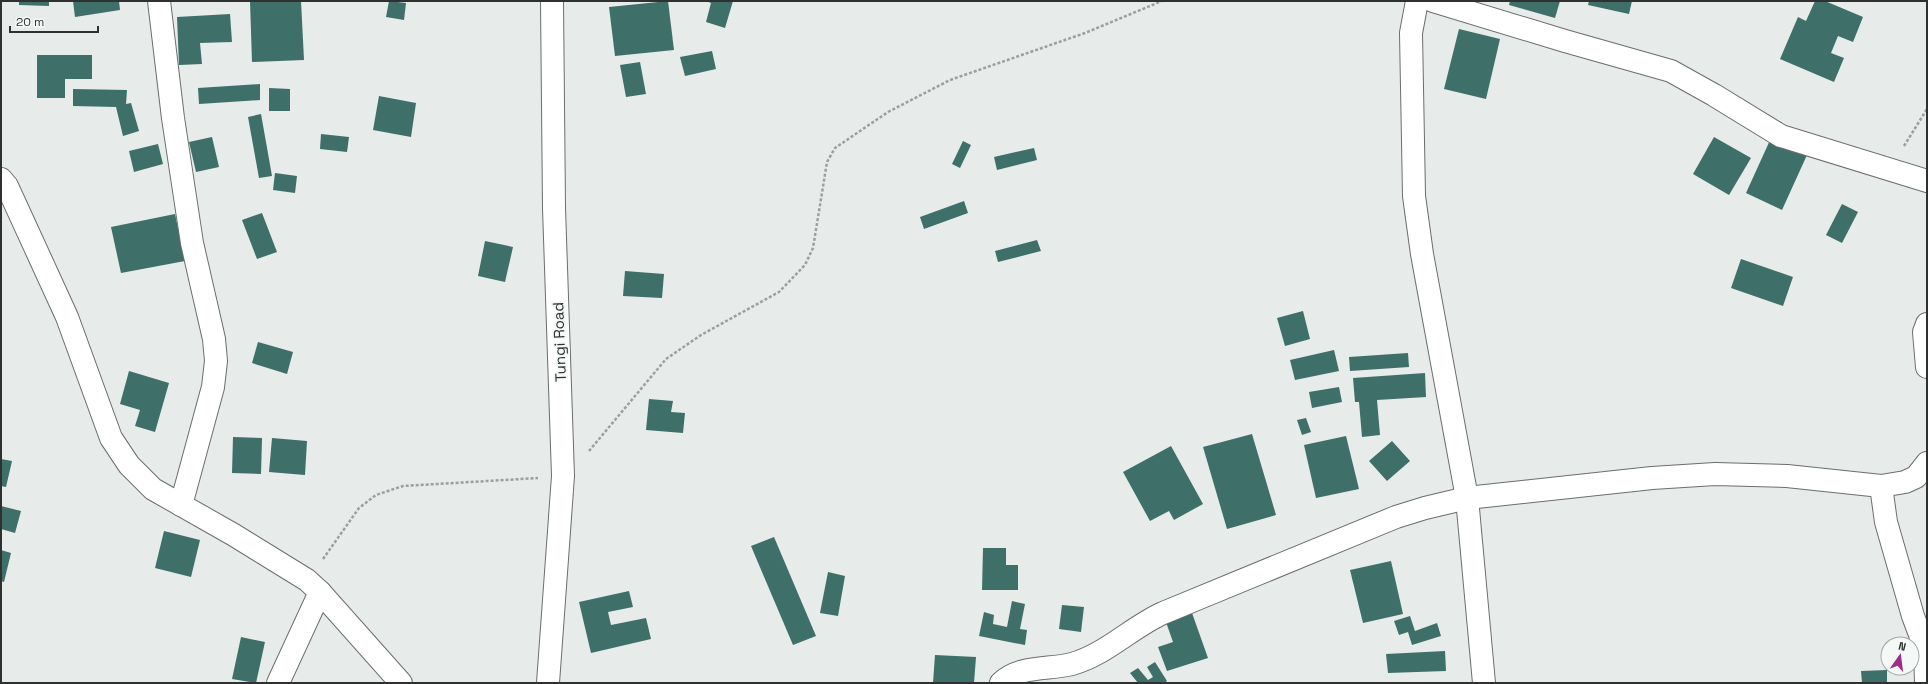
<svg xmlns="http://www.w3.org/2000/svg" width="1928" height="684" viewBox="0 0 1928 684" font-family="'Space Grotesk',sans-serif">
  <style>
    .building { fill: #3e6f69 }
    .lines { fill: none; stroke-linecap: round; stroke-linejoin: round }
    .street-casing { stroke: #6b6e6d; stroke-width: 24 }
    .secondary-casing { stroke: #6b6e6d; stroke-width: 24 }
    .path { stroke: #9c9f9f; stroke-width: 2.5; stroke-dasharray: 3 2; stroke-linecap: butt }
    .street { stroke: #fff; stroke-width: 22 }
    .secondary { stroke: #fff; stroke-width: 22 }
    .labels { text-anchor: middle; dominant-baseline: central; stroke-width: 4; stroke-linejoin: round; paint-order: stroke }
    .street-label { font-size: 15px; fill: #2f3030; stroke: #f4f8f7 }
  </style>
  <rect width="100%" height="100%" fill="#e7ebea"/>
  <g class="building">
    <path d="M19,1H49V6L19,5Z"/>
    <path d="M73,1H119L120,10L75,17Z"/>
    <path d="M250,1H301L304,60L252,62Z"/>
    <path d="M389,1L406,3L404,20L386,17Z"/>
    <path d="M668,1L674,50L615,56L609,7Z"/>
    <path d="M706,1H733L725,28L706,22L711,3Z"/>
    <path d="M1510,1H1560L1555,18L1509,5Z"/>
    <path d="M1589,1H1632L1629,14L1588,5Z"/>
    <path d="M1815,1H1825L1863,17L1853,42L1838,36L1831,53L1844,58L1834,82L1780,59L1798,17L1806,21Z"/>
    <path d="M230,14L232,42L200,43L202,64L179,65L177,17Z"/>
    <path d="M1459,29L1500,39L1486,99L1444,89Z"/>
    <path d="M712,51L716,69L685,76L680,57Z"/>
    <path d="M37,55H92V79H65V98H37Z"/>
    <path d="M640,62L646,94L626,97L620,65Z"/>
    <path d="M260,84V100L199,104L198,88Z"/>
    <path d="M269,88L290,89V111H269Z"/>
    <path d="M73,89L127,90L126,104L131,103L139,131L123,136L116,107L73,106Z"/>
    <path d="M379,96L416,103L411,137L373,130Z"/>
    <path d="M261,114L272,176L259,178L248,117Z"/>
    <path d="M321,134L349,137L347,152L320,149Z"/>
    <path d="M212,137L219,167L196,172L189,142Z"/>
    <path d="M1714,137L1751,158L1729,195L1693,174Z"/>
    <path d="M1771,138L1807,155L1782,210L1746,193Z"/>
    <path d="M963,141L971,145L960,168L952,164Z"/>
    <path d="M158,144L163,164L134,172L129,151Z"/>
    <path d="M1034,148L1037,160L997,170L994,157Z"/>
    <path d="M275,173L297,176L295,193L273,190Z"/>
    <path d="M964,201L968,213L924,229L920,217Z"/>
    <path d="M1842,204L1858,212L1842,243L1826,235Z"/>
    <path d="M262,213L277,252L257,259L242,220Z"/>
    <path d="M175,214L185,261L121,273L111,227Z"/>
    <path d="M1037,240L1041,251L998,262L995,251Z"/>
    <path d="M485,241L513,247L505,282L478,276Z"/>
    <path d="M1741,259L1793,277L1783,306L1731,288Z"/>
    <path d="M625,271L664,274L662,298L623,296Z"/>
    <path d="M1303,311L1310,339L1285,346L1277,318Z"/>
    <path d="M258,342L293,352L287,374L252,363Z"/>
    <path d="M1334,350L1339,371L1295,380L1290,360Z"/>
    <path d="M1408,353L1409,367L1350,371L1349,357Z"/>
    <path d="M129,371L169,383L155,432L135,426L140,410L120,404Z"/>
    <path d="M1425,373L1426,397L1377,400L1380,435L1362,437L1359,402H1355L1353,378Z"/>
    <path d="M1339,387L1342,402L1312,408L1309,392Z"/>
    <path d="M649,399L673,401L671,412L685,413L683,433L646,430Z"/>
    <path d="M1306,418L1311,432L1302,435L1297,420Z"/>
    <path d="M1252,434L1276,515L1227,529L1203,447Z"/>
    <path d="M1346,436L1359,489L1316,498L1304,445Z"/>
    <path d="M233,437L262,438L261,474L232,473Z"/>
    <path d="M272,438L307,441L305,475L269,472Z"/>
    <path d="M1392,441L1410,461L1387,481L1369,461Z"/>
    <path d="M1171,446L1203,504L1174,520L1169,511L1150,521L1123,472Z"/>
    <path d="M1,459L12,461L6,487L1,486Z"/>
    <path d="M1,506L21,511L15,533L1,529Z"/>
    <path d="M164,531L200,540L191,577L155,568Z"/>
    <path d="M774,537L816,636L793,645L751,546Z"/>
    <path d="M983,548H1006V565H1018V590H982Z"/>
    <path d="M1,550L11,553L4,582L1,581Z"/>
    <path d="M1391,561L1403,614L1363,623L1350,570Z"/>
    <path d="M828,572L845,576L838,616L820,613Z"/>
    <path d="M629,591L633,607L608,612L611,625L646,618L651,639L591,653L579,602Z"/>
    <path d="M1012,601L1025,604L1020,629L1027,630L1025,645L979,636L984,612L994,615L993,624L1007,627Z"/>
    <path d="M1062,605L1084,607L1081,632L1059,629Z"/>
    <path d="M1192,613L1208,658L1167,671L1158,647L1173,642L1166,622Z"/>
    <path d="M1410,616L1415,631L1437,623L1441,636L1412,645L1408,632L1399,635L1394,621Z"/>
    <path d="M241,637L265,642L256,683L232,679Z"/>
    <path d="M1445,651L1446,671L1388,673L1386,654Z"/>
    <path d="M935,655L976,657L974,683H933Z"/>
    <path d="M1155,662L1167,681L1164,683H1138L1130,673L1138,668L1148,680L1153,677L1147,667Z"/>
    <path d="M1887,670V683H1862L1861,671Z"/>
  </g>
  <g class="lines">
    <defs>
      <g id="street">
        <path d="M159,1L173,118L192,243L214,339L216,361L213,387L181,505"/>
        <path d="M1417,1L1411,33L1414,196L1422,254L1467,498L1484,683"/>
        <path d="M1433,1L1565,41L1671,71L1714,95L1781,136L1927,181"/>
        <path d="M1927,324L1924,332L1927,367"/>
        <path d="M1881,486L1886,522L1913,616L1925,648L1926,683"/>
        <path d="M278,683L320,592"/>
        <path d="M1001,683C1019,665 1049,670 1072,664C1105,655 1132,627 1163,613L1396,517L1425,508L1467,498L1652,478L1715,474L1787,476L1881,486L1905,482L1916,477L1927,463"/>
      </g>
      <g id="secondary">
        <path d="M1,179L7,186L67,317L111,438L129,465L153,489L234,535L307,580L320,592L401,683"/>
        <path d="M548,683L563,476L554,208L552,1"/>
      </g>
    </defs>
    <use href="#street" class="street-casing"/>
    <use href="#secondary" class="secondary-casing"/>
    <g class="path">
      <path d="M1904,146L1927,109"/>
      <path d="M589,451L666,359L701,335L779,292L805,265L813,248L827,162L835,148L888,112L950,80L1085,33L1162,1"/>
      <path d="M323,559L359,508L376,495L403,486L538,478"/>
    </g>
    <use href="#street" class="street"/>
    <use href="#secondary" class="secondary"/>
  </g>
  <g class="labels">
    <g class="street-label">
      <text transform="translate(559 342) rotate(-92)">Tungi Road</text>
    </g>
  </g>
  <rect width="1928" height="684" fill="none" stroke="#2f3030" stroke-width="4"/>
  <g transform="translate(1900 656) rotate(14)"><circle r="19" fill="#f4f8f7" stroke="#a5a8a7"/>
  <path d="M0-3L7 15L0 10L-7 15Z" fill="#9d2c8a"/>
  <text y="-6" font-size="11" font-weight="bold" text-anchor="middle" fill="#2f3030">N</text>
  </g>
  <path d="M10 26v6h88v-6" fill="none" stroke="#2f3030" stroke-width="2"/>
  <text x="16" y="26" font-size="12" fill="#2f3030" stroke="#f4f8f7" stroke-width="3" paint-order="stroke">20 m</text>
</svg>
